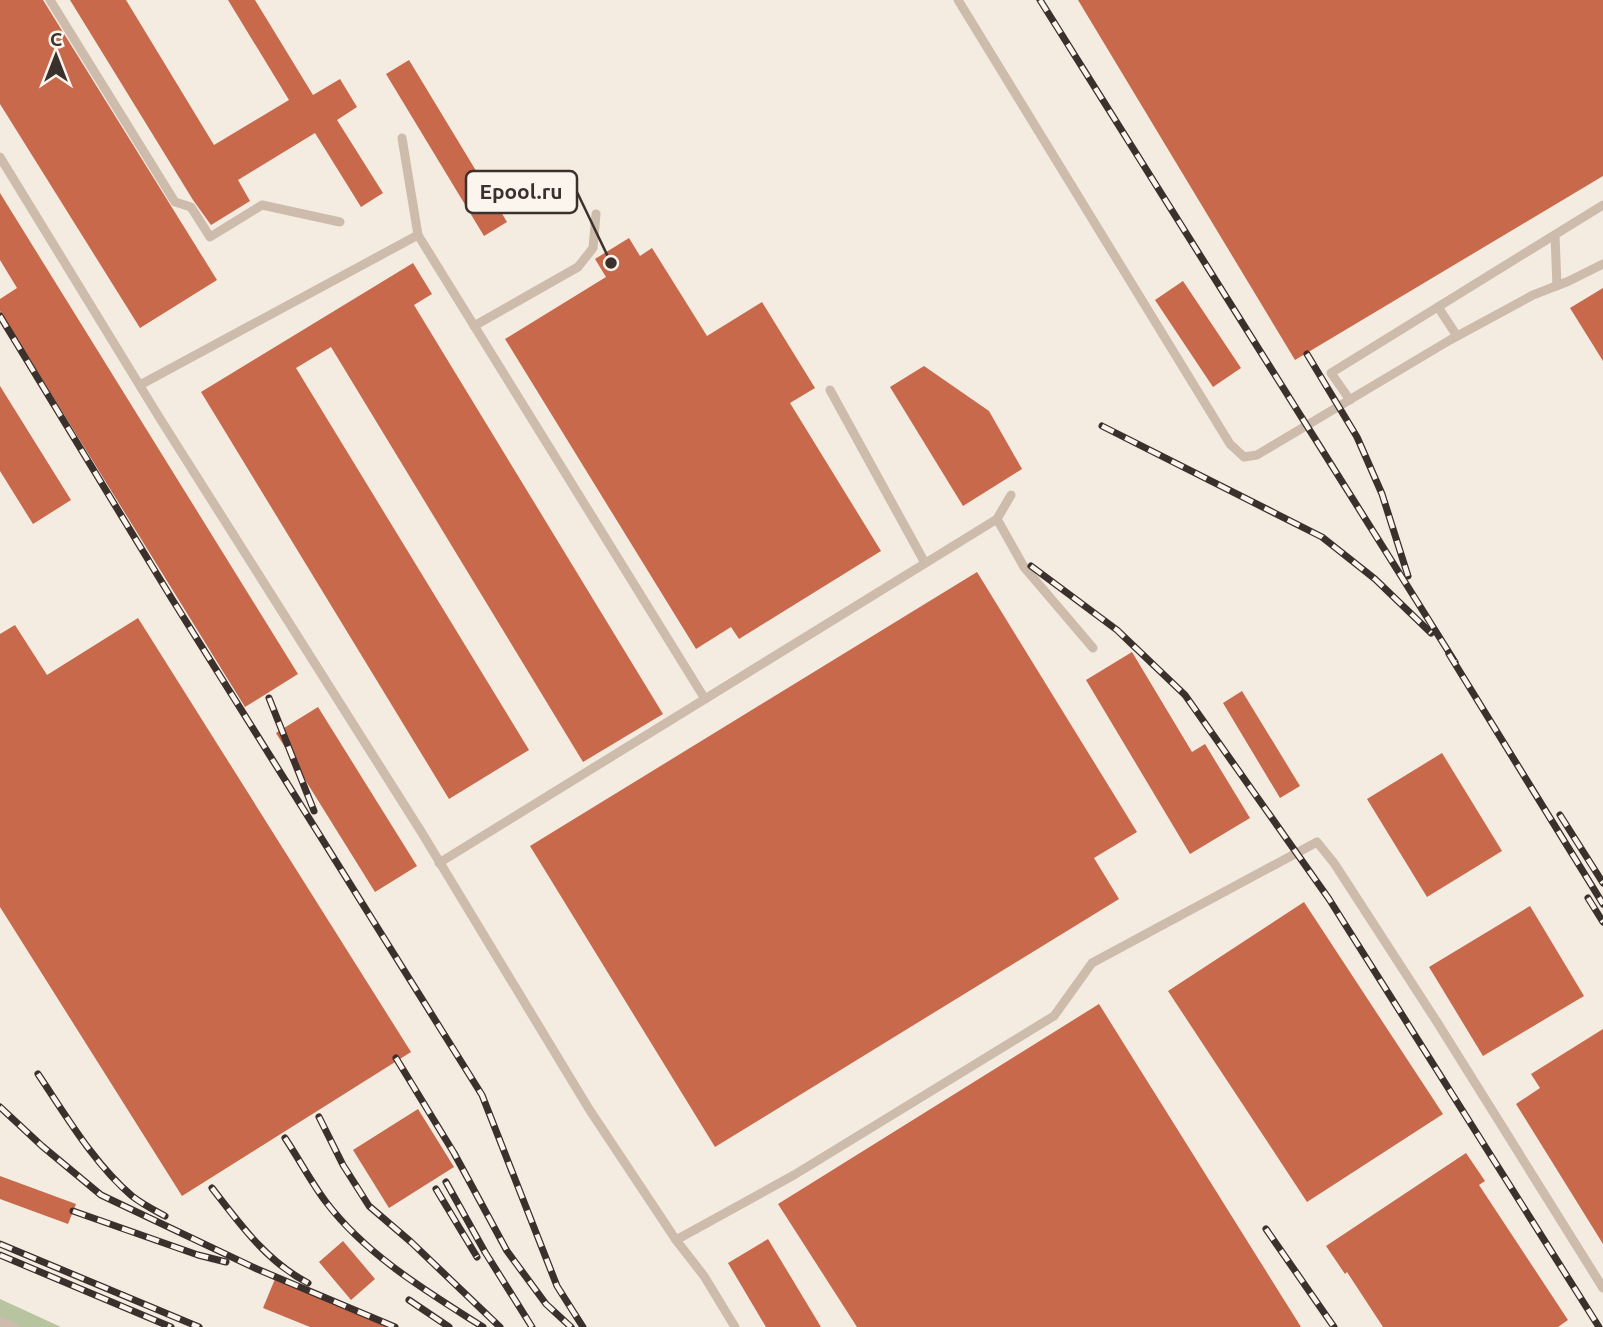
<svg xmlns="http://www.w3.org/2000/svg" width="1603" height="1327" viewBox="0 0 1603 1327" font-family="Ubuntu,sans-serif">
  <style>
    .green { fill: #b8c4a0 }
    .building { fill: #c8694b }
    .lines { fill: none; stroke-linecap: round; stroke-linejoin: round }
    .service { stroke: #cdbbac; stroke-width: 9 }
    .rail-casing { stroke: #3b302b; stroke-width: 7 }
    .rail { stroke: #fbf5ee; stroke-width: 4.5; stroke-dasharray: 13; stroke-linecap: butt }
    .leader { fill: none; stroke: #3b302b; stroke-width: 2.5 }
    .callout-dot { fill: #3b302b; stroke: #fbf5ee; stroke-width: 2.5 }
    .callout { fill: #fbf5ee; stroke: #3b302b; stroke-width: 2.5 }
    .callout-label { font-size: 21px; text-anchor: middle; font-weight: bold; fill: #3b302b }
  </style>
  <rect width="100%" height="100%" fill="#f4ebe1"/>
  <path class="green" d="M0,1299L61,1327H0Z"/>
  <g class="building">
    <path d="M0,0H43L217,280L140,328L0,104Z"/>
    <path d="M70,0H126L214,145L289,100L228,0H255L313,95L340,79L357,107L337,120L383,193L361,207L315,133L238,180L250,201L211,225L193,200Z"/>
    <path d="M1078,0H1603V176L1295,360Z"/>
    <path d="M409,60L507,222L484,236L386,74Z"/>
    <path d="M0,193L298,674L245,707L0,311V299L17,288L0,260Z"/>
    <path d="M629,238L640,256L652,248L707,336L762,302L815,388L790,403L881,551L739,639L731,627L696,649L505,339L606,277L595,259Z"/>
    <path d="M413,263L432,294L414,305L663,714L583,762L331,347L296,368L529,750L449,799L201,392Z"/>
    <path d="M1183,281L1241,368L1213,387L1155,300Z"/>
    <path d="M1603,288V361L1570,308Z"/>
    <path d="M924,366L989,411L1022,469L963,506L890,387Z"/>
    <path d="M0,386L71,500L33,524L0,471Z"/>
    <path d="M977,572L1137,832L1094,858L1119,899L715,1147L530,846Z"/>
    <path d="M138,618L411,1052L182,1196L0,907V634L15,625L47,675Z"/>
    <path d="M1132,652L1192,752L1205,744L1250,818L1190,854L1086,680Z"/>
    <path d="M1242,691L1300,786L1280,798L1223,703Z"/>
    <path d="M318,707L417,866L375,892L276,733Z"/>
    <path d="M1442,753L1502,851L1427,897L1367,799Z"/>
    <path d="M1304,902L1443,1114L1307,1202L1168,991Z"/>
    <path d="M1530,906L1584,996L1483,1056L1429,967Z"/>
    <path d="M1099,1004L1301,1327H857L778,1204Z"/>
    <path d="M1603,1029V1244L1516,1104L1540,1088L1531,1074Z"/>
    <path d="M418,1109L454,1167L389,1208L353,1150Z"/>
    <path d="M1466,1153L1485,1181L1479,1185L1568,1320L1558,1327H1383L1347,1272L1345,1274L1326,1246Z"/>
    <path d="M0,1176L76,1204L68,1224L0,1199Z"/>
    <path d="M768,1239L821,1327H766L728,1263Z"/>
    <path d="M343,1241L375,1279L351,1300L319,1262Z"/>
    <path d="M275,1279L391,1327H310L263,1308Z"/>
  </g>
  <g class="lines">
    <g class="service">
      <path d="M50,0L175,202L191,207L210,237L262,205L340,222"/>
      <path d="M958,0L1230,444L1244,457L1257,455L1450,340L1533,295L1569,281L1603,264"/>
      <path d="M402,138L418,235"/>
      <path d="M0,157L159,417L422,833L589,1109L676,1240L704,1276L735,1327"/>
      <path d="M1555,235L1557,286"/>
      <path d="M1438,307L1457,336"/>
      <path d="M474,326L578,267L593,248L596,214"/>
      <path d="M140,385L418,235L705,699"/>
      <path d="M830,390L925,563"/>
      <path d="M1350,400L1331,373L1603,205"/>
      <path d="M997,519L1011,495"/>
      <path d="M439,863L997,519L1024,567L1093,648"/>
      <path d="M676,1240L794,1175L1054,1016L1092,963L1317,842L1334,863L1437,1022L1603,1288"/>
      <path d="M0,1321L14,1327"/>
    </g>
    <defs>
      <g id="rail">
        <path d="M1040,0L1455,662"/>
        <path d="M0,316L172,599L482,1095L557,1286L583,1327"/>
        <path d="M1307,354L1357,437L1382,494L1408,576"/>
        <path d="M1102,426L1322,537L1375,579L1431,633"/>
        <path d="M1031,566L1117,630L1185,695L1329,899L1599,1327"/>
        <path d="M1449,654L1603,904"/>
        <path d="M269,698L314,811"/>
        <path d="M1560,815L1603,883"/>
        <path d="M1588,898L1603,922"/>
        <path d="M396,1058L454,1153L507,1251L546,1304L571,1327"/>
        <path d="M38,1074C65,1114 94,1164 132,1196C142,1204 154,1210 165,1216"/>
        <path d="M0,1107L42,1146L101,1195L257,1269L395,1327"/>
        <path d="M319,1117L343,1165L369,1206L411,1242L500,1327"/>
        <path d="M285,1138C299,1159 311,1182 326,1202C367,1256 428,1292 483,1327"/>
        <path d="M446,1182L485,1252L532,1327"/>
        <path d="M212,1188C240,1224 266,1261 308,1283"/>
        <path d="M436,1189L477,1257"/>
        <path d="M73,1211L198,1255L226,1262"/>
        <path d="M1266,1229L1334,1327"/>
        <path d="M0,1244L199,1327"/>
        <path d="M0,1255L171,1327"/>
        <path d="M409,1300L449,1327"/>
      </g>
    </defs>
    <use href="#rail" class="rail-casing"/>
    <use href="#rail" class="rail"/>
  </g>
  <path class="leader" d="M611 263L577 192"/>
  <circle class="callout-dot" cx="611" cy="263" r="7"/>
  <rect class="callout" x="466" y="171" width="111" height="42" rx="7"/>
  <g class="callout-label">
    <text x="521" y="199">Epool.ru</text>
  </g>
  <g transform="translate(56 56)" stroke="#fbf5ee" stroke-width="5" paint-order="stroke">
  <path d="M0-5L12 26L0 18L-12 26Z" fill="#3b302b"/>
  <text y="-10" font-size="19" font-weight="bold" text-anchor="middle" fill="#3b302b">С</text>
  </g>
</svg>
